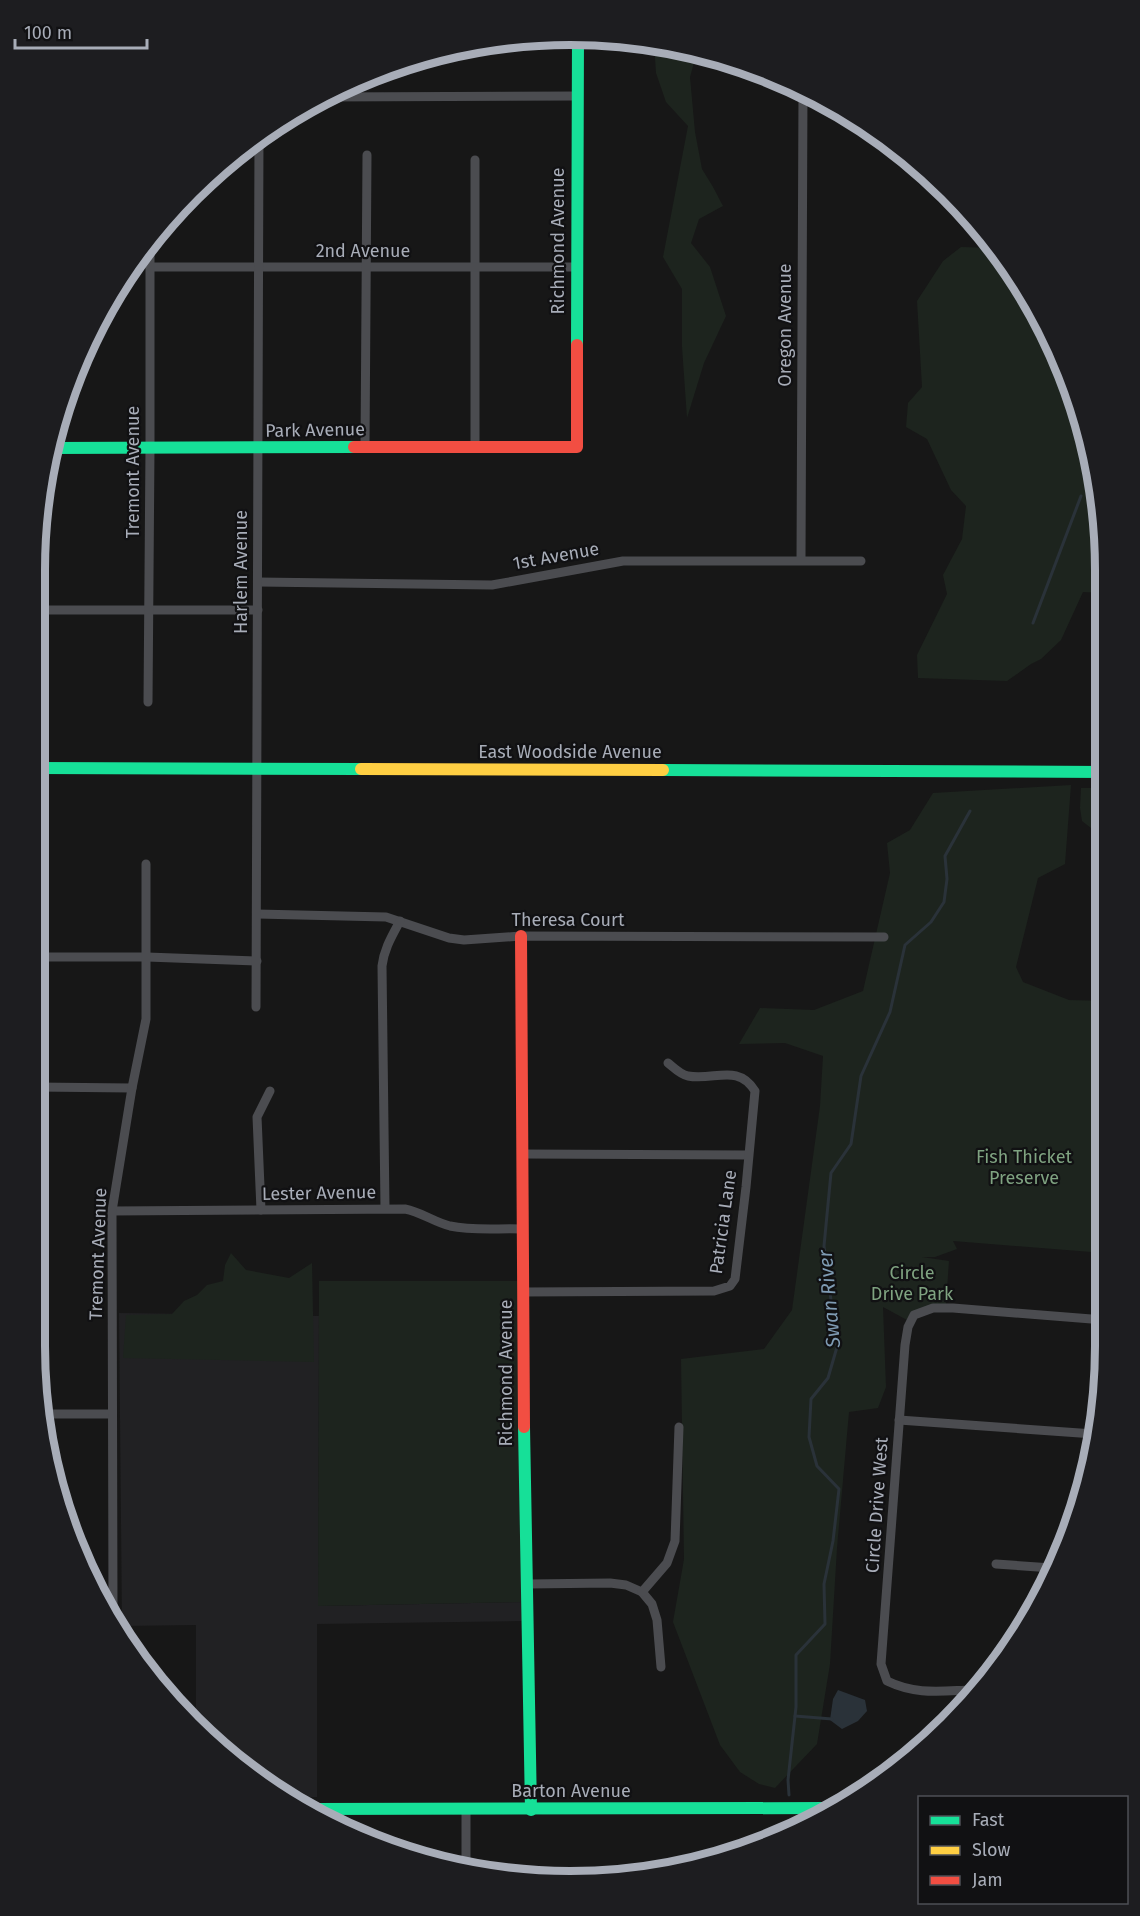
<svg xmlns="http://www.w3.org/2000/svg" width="1140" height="1916" viewBox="0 0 1140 1916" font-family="'Fira Sans',sans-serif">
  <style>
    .built { fill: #212123 }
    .green { fill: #1d241e }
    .water { fill: #2a3239 }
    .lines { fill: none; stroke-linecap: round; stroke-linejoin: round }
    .stream { stroke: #2a3239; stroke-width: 3 }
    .street { stroke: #4b4c50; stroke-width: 9 }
    .fast { stroke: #16e098; stroke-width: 12 }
    .slow { stroke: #ffcf43; stroke-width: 12 }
    .jam { stroke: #f24e42; stroke-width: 12 }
    .labels { text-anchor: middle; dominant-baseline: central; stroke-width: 4.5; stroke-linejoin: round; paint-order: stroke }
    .street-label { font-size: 18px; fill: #a8adb8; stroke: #111113 }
    .park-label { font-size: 18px; fill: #7fa381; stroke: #111113 }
    .water-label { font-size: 20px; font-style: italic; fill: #7f9bb3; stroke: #111113 }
    .rim { fill: none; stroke: #a8adb8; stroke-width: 8 }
  </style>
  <rect width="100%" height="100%" fill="#171717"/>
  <path class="built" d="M119,1313L319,1316L318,1606L524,1602V1621L317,1624V1797L294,1798L244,1771L196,1723V1625L122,1626Z"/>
  <g class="green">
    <path d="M654,43L675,45L697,52L690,77L695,132L702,169L713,187L723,206L699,219L691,243L710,267L726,316L704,363L687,418L682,347V289L663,257L688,126L666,102L656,73Z"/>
    <path d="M961,247L995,248L1034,303L1087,431L1103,526L1104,593L1083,592L1061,640L1041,659L1031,664L1007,681L918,678L917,655L947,594L943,575L962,539L966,506L951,490L927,439L906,427L908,403L922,387L917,301L943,261Z"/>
    <path d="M1071,785L1065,864L1038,878L1016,967L1023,982L1069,1000L1104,1001V1253L953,1241L957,1249L935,1257H922L949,1261L946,1304L907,1320L883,1307L886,1387L878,1408L849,1412L837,1548L830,1664L817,1744L775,1788L759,1784L740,1772L720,1745L673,1622L684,1559L681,1359L764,1349L792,1310L820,1106L823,1056L785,1043L739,1044L760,1008L814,1010L863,991L890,873L887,843L910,830L933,793Z"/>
    <path d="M1081,788H1101C1103,802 1106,821 1091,828L1082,821L1080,808Z"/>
    <path d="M231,1253L246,1270L289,1278L312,1263L314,1362L123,1358L126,1315L172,1314L184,1301L197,1295L207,1285L223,1281L225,1265Z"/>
    <path d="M319,1281H521L524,1602L318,1606Z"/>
  </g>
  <path class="water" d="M838,1690L865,1700L867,1711L858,1721L842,1729L830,1720L833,1699Z"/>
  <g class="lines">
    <g class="stream">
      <path d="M1033,623L1081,496"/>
      <path d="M795,1716L832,1719"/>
      <path d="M789,1795L788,1780L796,1707V1655L825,1624L824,1584L833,1541L839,1489L817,1466L809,1437L811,1399L828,1378L837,1347L824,1246L831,1173L851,1144L861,1076L890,1012L905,945L931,922L944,902L947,879L945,856L970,811"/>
    </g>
    <g class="street">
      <path d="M325,97L577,96"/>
      <path d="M475,160V446"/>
      <path d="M150,267H576"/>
      <path d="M365,447L367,155"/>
      <path d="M801,560L803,90"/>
      <path d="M258,582L492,585L623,561H861"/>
      <path d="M36,610H258"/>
      <path d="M148,702L150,448V242"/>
      <path d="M39,703V519"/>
      <path d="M38,864L39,957"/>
      <path d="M257,914L386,917L449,938L464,940L521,936L884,937"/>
      <path d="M35,957H147L257,961"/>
      <path d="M256,1007L259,136"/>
      <path d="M35,1087L132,1088"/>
      <path d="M523,1154L748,1155"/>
      <path d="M385,1208L382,966C384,949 392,936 400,921"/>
      <path d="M261,1210L257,1117L270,1091"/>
      <path d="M112,1211L405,1209C421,1212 434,1222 450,1226C473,1231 499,1228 522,1229"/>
      <path d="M524,1292L714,1291L730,1286L735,1279L746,1187L755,1091C738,1063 714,1081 688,1076C681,1075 673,1067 668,1063"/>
      <path d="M46,1414H112"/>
      <path d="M899,1420L1094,1434"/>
      <path d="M996,1564L1052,1568"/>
      <path d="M528,1584L610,1583L626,1585L642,1592L652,1604L657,1620L661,1667"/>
      <path d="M642,1592L667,1563L675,1541L679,1427"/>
      <path d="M113,1612L112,1211L132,1088L146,1019V864"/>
      <path d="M971,1690C940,1691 916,1695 887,1681L881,1664L905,1345L908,1327L914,1315L933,1308H953L1104,1320"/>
      <path d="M466,1864V1809"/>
    </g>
    <g class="fast">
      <path d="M577,345L578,35"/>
      <path d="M53,448L354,447"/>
      <path d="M35,768L361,769"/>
      <path d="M663,770L1104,772"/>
      <path d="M524,1427L531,1810"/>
      <path d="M315,1809L826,1808"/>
    </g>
    <path class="slow" d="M361,769L663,770"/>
    <g class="jam">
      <path d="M354,447H577V345"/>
      <path d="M521,936L524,1427"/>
    </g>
  </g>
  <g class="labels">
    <g class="street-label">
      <text transform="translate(558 241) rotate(-90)">Richmond Avenue</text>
      <text x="363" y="251">2nd Avenue</text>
      <text transform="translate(785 325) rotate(-90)">Oregon Avenue</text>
      <text transform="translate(315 430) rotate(-1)">Park Avenue</text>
      <text transform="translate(133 472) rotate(-90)">Tremont Avenue</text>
      <text transform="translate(556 556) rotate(-10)">1st Avenue</text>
      <text transform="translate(241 572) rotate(-90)">Harlem Avenue</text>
      <text x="570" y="752">East Woodside Avenue</text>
      <text x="568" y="920">Theresa Court</text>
      <text transform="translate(319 1193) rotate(-1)">Lester Avenue</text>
      <text transform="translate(723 1222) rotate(-82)">Patricia Lane</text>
      <text transform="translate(98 1254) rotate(-88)">Tremont Avenue</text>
      <text transform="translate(506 1373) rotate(-90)">Richmond Avenue</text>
      <text transform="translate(877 1505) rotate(-86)">Circle Drive West</text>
      <text x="571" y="1791">Barton Avenue</text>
    </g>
    <g class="park-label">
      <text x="1024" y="1157">Fish Thicket<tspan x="1024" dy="21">Preserve</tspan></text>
      <text x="912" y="1273">Circle<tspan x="912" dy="21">Drive Park</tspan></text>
    </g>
    <g class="water-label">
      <text transform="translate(829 1299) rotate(-95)">Swan River</text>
    </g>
  </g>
  <path d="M0 0H1140V1916H0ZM570 45H570A525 525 0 0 1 1095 570V1346A525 525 0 0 1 570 1871H570A525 525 0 0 1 45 1346V570A525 525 0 0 1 570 45Z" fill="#1d1d20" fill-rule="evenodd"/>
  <path class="rim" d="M570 45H570A525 525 0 0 1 1095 570V1346A525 525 0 0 1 570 1871H570A525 525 0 0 1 45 1346V570A525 525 0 0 1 570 45Z"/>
  <rect x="918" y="1796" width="210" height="108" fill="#111113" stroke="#4d4f55" stroke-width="1.5"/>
  <rect x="930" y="1816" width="30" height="9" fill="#16e098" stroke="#4d4f55" stroke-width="1.5"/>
  <text x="972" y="1826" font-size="18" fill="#a8adb8">Fast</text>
  <rect x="930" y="1846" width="30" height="9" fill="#ffcf43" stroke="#4d4f55" stroke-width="1.5"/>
  <text x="972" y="1856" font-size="18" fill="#a8adb8">Slow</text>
  <rect x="930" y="1876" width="30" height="9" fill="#f24e42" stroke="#4d4f55" stroke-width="1.5"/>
  <text x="972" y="1886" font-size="18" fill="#a8adb8">Jam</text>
  <path d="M15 39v9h132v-9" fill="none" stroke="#a8adb8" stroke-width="3"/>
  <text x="24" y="39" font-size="18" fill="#a8adb8" stroke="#111113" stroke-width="4.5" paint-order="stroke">100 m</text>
</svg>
